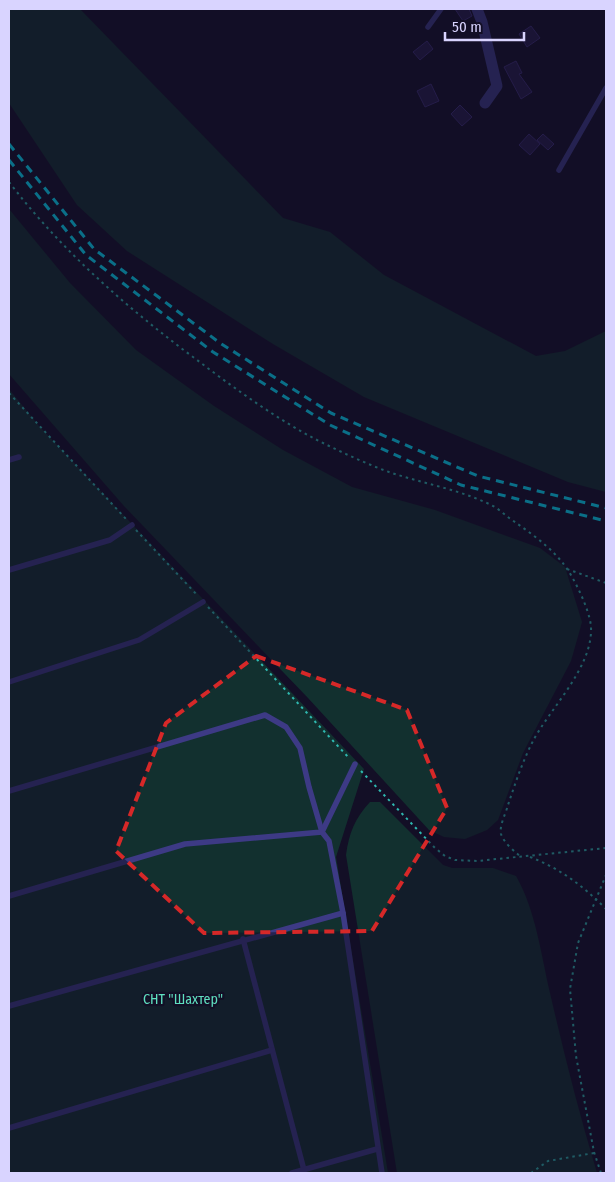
<svg xmlns="http://www.w3.org/2000/svg" width="615" height="1182" viewBox="0 0 615 1182" font-family="'Fira Sans Condensed',sans-serif">
  <style>
    .green { fill: #12302f }
    .building { fill: #241b47; stroke: #3b2d73 }
    .lines { fill: none; stroke-linecap: round; stroke-linejoin: round }
    .path { stroke: #2fb8b0; stroke-width: 2; stroke-dasharray: 2.5 4; stroke-linecap: butt }
    .service { stroke: #3d3a85; stroke-width: 5.5 }
    .minor { stroke: #3d3a85; stroke-width: 11 }
    .rail { stroke: #00e5ff; stroke-width: 3; stroke-dasharray: 8 6; stroke-linecap: butt }
    .marked { fill: none; stroke: #d62828; stroke-width: 4; stroke-dasharray: 10 6; stroke-linejoin: round }
    .labels { text-anchor: middle; dominant-baseline: central; stroke-width: 4.5; stroke-linejoin: round; paint-order: stroke }
    .park-label { font-size: 14px; fill: #5fe0c0; stroke: #130f26 }
  </style>
  <rect width="100%" height="100%" fill="#130f26"/>
  <g class="green">
    <path d="M9,9H80L283,218L330,232L384,275L536,356L565,351L606,331V492L568,482L364,397L273,344L127,251L77,205L9,103Z"/>
    <path d="M9,209L70,283L136,350L214,406L283,450L352,487L435,510L540,548L565,567L582,622L571,661L523,753L498,820L487,830L465,839L444,837L429,830L308,698L124,506L9,374Z"/>
    <path d="M9,389L39,426L364,769L336,857L388,1173H9Z"/>
    <path d="M370,802H380L443,865L452,868H493L516,876C536,911 541,955 550,993C564,1054 579,1113 597,1173H397L346,855C349,833 355,818 370,802Z"/>
  </g>
  <g class="building">
    <path d="M455,9H469L472,16L463,21Z"/>
    <path d="M531,26L540,38L527,47L519,34Z"/>
    <path d="M427,41L433,49L420,60L413,52Z"/>
    <path d="M516,61L522,73L519,74L532,92L521,99L504,67Z"/>
    <path d="M431,84L439,101L425,107L417,91Z"/>
    <path d="M460,105L472,117L462,126L451,114Z"/>
    <path d="M529,134L540,144L530,155L519,145Z"/>
    <path d="M543,134L554,144L548,150L537,140Z"/>
  </g>
  <g class="lines">
    <g class="path">
      <path d="M9,182C62,251 127,308 197,360C234,388 274,417 315,439C339,451 364,463 389,472C424,484 463,490 495,507C501,511 506,516 512,520C529,532 548,545 562,562C573,575 590,610 591,627C593,668 549,709 532,743C522,763 515,784 508,805C506,813 499,826 501,834C504,843 514,851 521,857"/>
      <path d="M9,393L126,519"/>
      <path d="M136,530L198,596"/>
      <path d="M567,569L606,583"/>
      <path d="M208,607L350,759"/>
      <path d="M361,771L435,848L445,856L455,860L477,861L606,848"/>
      <path d="M530,857C561,869 583,886 606,909"/>
      <path d="M531,1173L548,1161L594,1153"/>
      <path d="M601,1173L594,1152L576,1056L570,989L578,943L606,875"/>
    </g>
    <g class="service">
      <path d="M428,27L441,9"/>
      <path d="M559,170L606,88"/>
      <path d="M9,460L19,457"/>
      <path d="M9,570L110,540L132,525"/>
      <path d="M9,682L139,640L203,602"/>
      <path d="M355,764L322,832L329,841L343,913L382,1173"/>
      <path d="M9,791L265,715L286,727L300,748L309,787L322,832L185,844L9,896"/>
      <path d="M243,939L304,1170"/>
      <path d="M9,1006L343,913"/>
      <path d="M9,1128L272,1050"/>
      <path d="M292,1173L377,1149"/>
    </g>
    <path class="minor" d="M477,9L482,22L497,86L485,103"/>
    <g class="rail">
      <path d="M9,144L94,249L220,343L331,413L478,476L606,508"/>
      <path d="M9,160L86,255L213,352L330,425L461,485L606,521"/>
    </g>
  </g>
  <path d="M0 0H615V1182H0ZM256,656L407,710L447,808L372,931L204,933L116,851L166,723Z" fill="#130f26" fill-opacity=".55" fill-rule="evenodd"/>
  <path class="marked" d="M256,656L407,710L447,808L372,931L204,933L116,851L166,723Z"/>
  <g class="labels">
    <g class="park-label">
      <text x="183" y="999">СНТ "Шахтер"</text>
    </g>
  </g>
  <rect width="615" height="1182" fill="none" stroke="#d9d4ff" stroke-width="20"/>
  <path d="M445 32v8h79v-8" fill="none" stroke="#d9d4ff" stroke-width="2.5"/>
  <text x="452" y="32" font-size="15" fill="#d9d4ff" stroke="#130f26" stroke-width="4" paint-order="stroke">50 m</text>
</svg>
